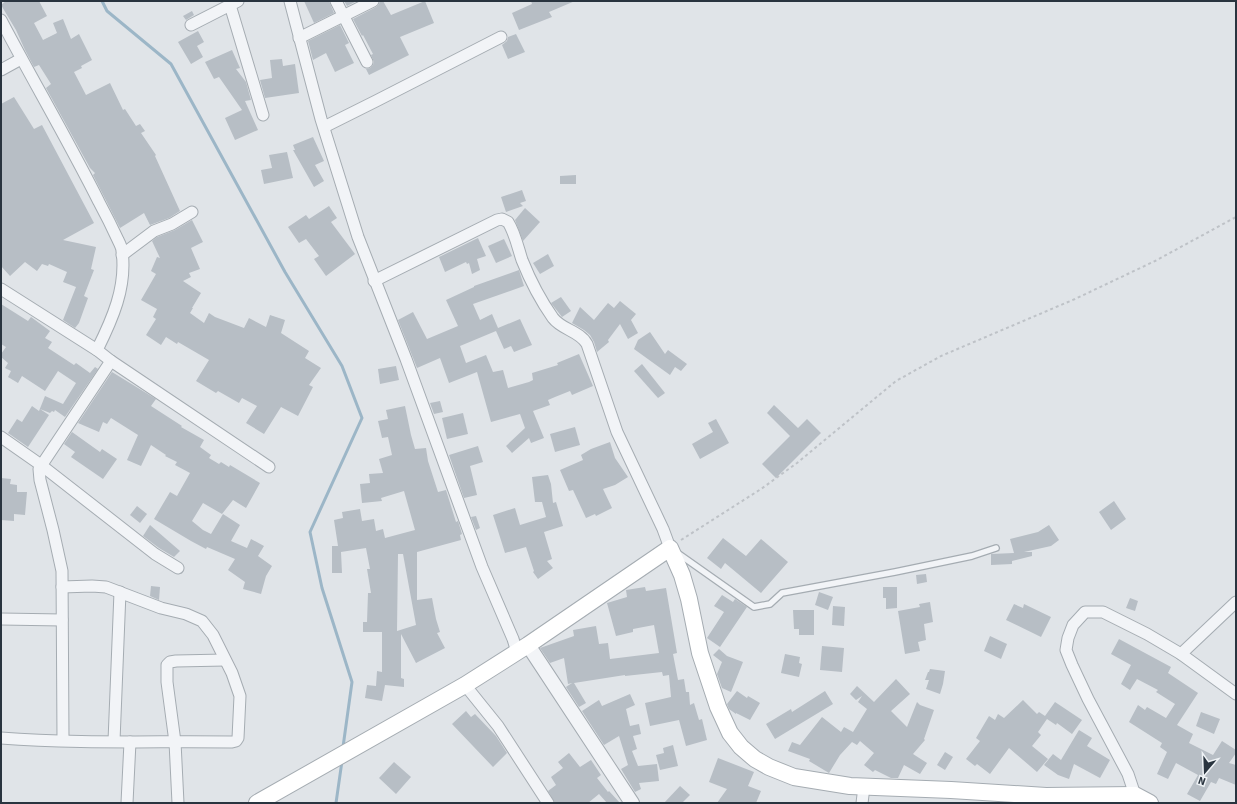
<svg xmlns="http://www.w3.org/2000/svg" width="1237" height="804" viewBox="0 0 1237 804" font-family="'Source Sans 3',sans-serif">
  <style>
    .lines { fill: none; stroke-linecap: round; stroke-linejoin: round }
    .stream { stroke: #9cb6c7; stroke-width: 3 }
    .building { fill: #b7bec5; fill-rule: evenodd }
    .service-casing { stroke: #a5acb2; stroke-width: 8 }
    .minor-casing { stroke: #a5acb2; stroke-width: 13 }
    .tertiary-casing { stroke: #a5acb2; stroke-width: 16 }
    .secondary-casing { stroke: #a5acb2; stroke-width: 18 }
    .path { stroke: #bec2c7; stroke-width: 2; stroke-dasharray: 3 3; stroke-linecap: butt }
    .service { stroke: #f2f4f7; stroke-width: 5.5 }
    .minor { stroke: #f2f4f7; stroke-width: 11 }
    .tertiary { stroke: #f2f4f7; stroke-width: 14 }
    .secondary { stroke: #fff; stroke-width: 16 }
  </style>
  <rect width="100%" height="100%" fill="#e0e4e8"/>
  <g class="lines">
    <g class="stream">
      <path d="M102,1L107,11L171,64L285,272L342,366L362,418L310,532L322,588L352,682L343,747"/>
      <path d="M336,803L342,761"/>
    </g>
  </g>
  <g class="building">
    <path d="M6,1H39L47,16L34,23L43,40L57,33L53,23L63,19L71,39L79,34L92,60L81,66L82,68L74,72L86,95L110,83L123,110L125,109L136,126L140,124L145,131L141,133L156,155L155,156L180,211L169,218L150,225L144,213L120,228L93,175L95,173L90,168L46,88L51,84L39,65L34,67L25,50L16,30L1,5Z"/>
    <path d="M304,1H329L334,13L314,23Z"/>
    <path d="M344,1H357L347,6Z"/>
    <path d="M380,1H383L391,15L425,1L434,23L400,37L409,55L369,75L366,69L370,68L373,65L374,62L371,55L373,54L363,35L362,36L353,19L376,7L379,4Z"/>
    <path d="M531,1H575L549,12L552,17L519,30L512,13L532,4Z"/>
    <path d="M192,11L194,15L186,20L183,16Z"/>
    <path d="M340,25L349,43L345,45L354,63L335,72L326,53L313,60L308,41Z"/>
    <path d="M198,31L204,42L197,46L203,57L191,64L178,42Z"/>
    <path d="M516,34L525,52L508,59L502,45L507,41L508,37Z"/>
    <path d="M232,50L240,68L236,69L246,82L251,100L245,101L258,130L235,140L225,118L242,110L219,77L214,79L205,62Z"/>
    <path d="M282,59L283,66L295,64L299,93L265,98L260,80L272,78L270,60Z"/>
    <path d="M14,97L34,129L42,125L94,223L63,240L96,247L91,269L94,270L84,296L88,298L79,323L75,328L63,320L76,287L63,282L67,272L49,264L48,266L42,264L37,271L25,262L10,276L1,266V104Z"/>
    <path d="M313,137L324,161L315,165L324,181L314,187L293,150H295L293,145Z"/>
    <path d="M287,152L293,178L264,184L261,170L272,168L269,155Z"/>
    <path d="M576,175V184H560V176Z"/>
    <path d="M522,190L526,201L520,203L523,206L506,212L501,197Z"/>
    <path d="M329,206L337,218L331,222L355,254L326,276L314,259L319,256L306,239L299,243L288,227L306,215L309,219Z"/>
    <path d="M525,208L540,222L523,241L515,220Z"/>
    <path d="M192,220L203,242L191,248L200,269L189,273L191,277L183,281L201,293L192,308H193L190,313L204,323L209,313L215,317L244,328L249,318L266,327L270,315L285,320L281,333L309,351L305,358L321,368L309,385L313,387L298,416L281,407L264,434L246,423L257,406L242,398L239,403L218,391L216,393L196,381L209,360L178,342L177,344L166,337L161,345L146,335L156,319L153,317L157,309L141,300L156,274L151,271L157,257L160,258L152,241L157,237L175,230Z"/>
    <path d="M478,238L486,256L477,259L480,270L472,274L469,263L467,264L466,262L445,272L439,257Z"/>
    <path d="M504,239L512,256L496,263L488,246Z"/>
    <path d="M548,254L554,266L540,274L533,263Z"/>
    <path d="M519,270L524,286L473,304L480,320L492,314L498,328L520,319L532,345L514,352L511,346L504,349L496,331L460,346L466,363L486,355L493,372L503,370L508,388L529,382L533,380L532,373L558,365L557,363L579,354L593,386L572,395L570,391L555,397L548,400L550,405L533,411L544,438L531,443L529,438L512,453L506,446L525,428L520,414L491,422L477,372L449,383L440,358L417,368L398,320L413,312L427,339L458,326L446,300L474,287V286Z"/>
    <path d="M561,297L571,311L562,317L551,303Z"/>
    <path d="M620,301L636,314L631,320L638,333L628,339L620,324L608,340L609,342L597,352L594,342L590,335L584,330L572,323L580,307L594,320L608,303L614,308Z"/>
    <path d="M1,304L28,321L31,317L50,331L45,338L52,342L48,348L74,365L76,363L90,373L95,367L98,369L65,417L55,410L54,412L52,411L50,413L40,409L49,415L28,447L8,433L17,419L22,422L32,406L39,411L45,396L63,404L76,383L58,371L45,391L22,376L18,383L8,377L11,371L5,368L8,363L1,357V354L6,347L1,344Z"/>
    <path d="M650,332L665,354L668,350L687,364L681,371L675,367L670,375L634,349L638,340Z"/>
    <path d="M642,364L665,393L658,398L634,371Z"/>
    <path d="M396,366L399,380L380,384L378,369Z"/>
    <path d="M112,372L156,399L151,406L182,426L181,427L204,440L200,447L211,455L209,458L219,464L221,462L229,467L230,465L260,483L246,508L233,500L222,514L203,503L192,521L203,530L211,534L223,514L240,525L231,541L247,548L251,539L264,546L258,556L272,566L266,576L261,594L243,589L245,582L228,570L235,559L207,547L206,549L191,541L154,519L170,492L177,496L190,473L175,465L177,462L165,456L166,455L151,445L141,466L127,460L138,435L111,418L107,424L103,422L99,432L78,423Z"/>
    <path d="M440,401L443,412L434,414L430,403Z"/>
    <path d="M774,405L798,428L807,419L821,433L776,478L762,464L790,436L767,413Z"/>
    <path d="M405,406L411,435L415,449L426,448L428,461L438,492L446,490L456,522L458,521L462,534L460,535L461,540L417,552V600L432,598L436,619L440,632L437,633L445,648L416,663L401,634V678L404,679V687L385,685L382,701L365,698L367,685L376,686L377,671L382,672V632H363V622H367L368,593H371L367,569H370L366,548L341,552L342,573H332V546H338L334,520L343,518L342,512L360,509L362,521L374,519L376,531L383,529L385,538L415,530L404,491L381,498L382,501L362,503L360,484L370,483L369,474L383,473L379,459L392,455L388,437L382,438L378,421L388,419L386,410ZM398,554H403L416,625L397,631Z"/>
    <path d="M463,413L468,434L447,439L442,418Z"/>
    <path d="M716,419L729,443L700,459L692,444L713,432L708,423Z"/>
    <path d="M575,427L580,445L555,452L550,434Z"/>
    <path d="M72,432L100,452L102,449L117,459L103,479L71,457L75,452L64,444Z"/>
    <path d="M610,442L615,458L628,477L615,485L603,489L612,508L596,516L595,514L586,518L573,490L569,491L560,470L583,460L581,455L591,449Z"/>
    <path d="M478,446L483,462L470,466L477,495L464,498L449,455Z"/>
    <path d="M548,475L551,484L553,503L556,502L563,526L544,532L552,559L547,561L553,568L538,579L533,572L534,571L526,547L505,553L493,515L515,508L520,525L546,517L542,502H535L532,477Z"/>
    <path d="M1,478L11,479L10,484L17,485V492H27L25,515L14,514V521L1,520Z"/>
    <path d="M1114,501L1126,519L1111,530L1099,512Z"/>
    <path d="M137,506L147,514L140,523L130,515Z"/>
    <path d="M476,516L480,528L476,530L471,517Z"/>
    <path d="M150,525L180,551L174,557L159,548L143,536Z"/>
    <path d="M1049,525L1059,540L1051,546L1024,552H1032V556L1012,561V564L991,565V554L1014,553L1010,539L1038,532Z"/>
    <path d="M723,538L746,556L761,539L788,562L761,593L725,563L721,569L707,558Z"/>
    <path d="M926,574L927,582L917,584L916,575Z"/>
    <path d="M151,586L160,587L159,600L150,596Z"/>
    <path d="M645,587L646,591L666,588L677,653L673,654L678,680L684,679L686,692H689L690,705L694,703L699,720L702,719L707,740L686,746L679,720L650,726L645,703L671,697L669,675L663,676L662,672L625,676V675L574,683L586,703L579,707L566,687L572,683L568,684L564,658L550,663L540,648L574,636L573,630L596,626L599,644L608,643L610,659L659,653L654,625L633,629V632L616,636L607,603L627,597L626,590Z"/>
    <path d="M883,587H897V608L886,609V598H883Z"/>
    <path d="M819,592L833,597L828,610L815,605Z"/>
    <path d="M722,595L733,602L735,599L747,607L720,647L707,638L724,612L714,606Z"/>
    <path d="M1130,598L1138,601L1135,611L1126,608Z"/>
    <path d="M930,602L933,622L924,624L926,640L918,642L920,651L905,654L898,611L920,607L919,604Z"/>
    <path d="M1014,604L1023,608L1024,604L1051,617L1041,637L1006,620Z"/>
    <path d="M833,606L845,607L844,626L832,625Z"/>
    <path d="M793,610H814V635H799V629H794Z"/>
    <path d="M990,636L1007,644L1001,659L984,651Z"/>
    <path d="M1119,639L1171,667L1168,673L1198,693L1177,725L1193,734L1189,743L1213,755L1222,741L1236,750V753L1229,763L1236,765V785L1219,778L1216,784L1211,782L1200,801L1187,794L1198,775L1176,763L1168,779L1157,774L1167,752L1160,747L1162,743L1129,722L1138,705L1145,710L1147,707L1166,718L1175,704L1156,692L1158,690L1137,679L1130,690L1121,684L1131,665L1111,654Z"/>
    <path d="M822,646L844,648L842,672L820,670Z"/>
    <path d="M719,649L727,656L743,662L731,692L722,688L717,674L722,662L713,655Z"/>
    <path d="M785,654L800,657L799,663L802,664L799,677L781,673Z"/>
    <path d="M930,669L945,671L943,684L940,694L926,689L929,680H925L928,672H929Z"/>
    <path d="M896,679L910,694L891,711L907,727L917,702L920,705L934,710L924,739L925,740L913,754L927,763L920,774L904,765L898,778H891L875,770L873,772L864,765L874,753L860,741L857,745L852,742L840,755L829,773L809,761L810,759L788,751L792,742L800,745L822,717L841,732L844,727L853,732L867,709L858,702L862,696L856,700L850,694L857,686L874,702Z"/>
    <path d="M737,691L747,698L748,696L760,703L750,720L736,713V714L729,709L727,704Z"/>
    <path d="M825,691L833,704L775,739L766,724L791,709L792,712Z"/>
    <path d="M630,694L635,705L626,709L630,726L639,724L641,734L633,736L637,749L632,751L638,766L657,764L659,781L639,783L641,789L635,792L621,769L628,765L619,736L604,745L582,711L599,700L602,706Z"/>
    <path d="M1023,700L1037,714L1039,712L1045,716L1055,702L1082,720L1072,734L1057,723L1056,725L1047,719L1038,732L1041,735L1032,746L1048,759L1037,772L1009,748L990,774L977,764L975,766L966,759L980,741L976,738L989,716L995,720L998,714L1004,718Z"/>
    <path d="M466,711L471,717L475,714L496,736L507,753L493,767L452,724Z"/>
    <path d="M1201,712L1220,719L1214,734L1196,726Z"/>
    <path d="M1079,730L1092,738L1087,746L1110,760L1100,778L1074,764L1069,779L1058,775L1044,765L1053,754L1061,760Z"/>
    <path d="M673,745L678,766L660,770L656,755L664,753L663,748Z"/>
    <path d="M945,752L953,757L945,770L937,765Z"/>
    <path d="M569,753L580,767L591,760L601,775L597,778L608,792L609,791L620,803H607L599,794L588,803H555L548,791L556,785L551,777L563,768L558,762Z"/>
    <path d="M718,758L754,772L748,786L761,791L756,803H717L727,789L709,782Z"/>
    <path d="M394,762L411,777L396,794L379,778Z"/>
    <path d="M680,786L690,795L682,803H664Z"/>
  </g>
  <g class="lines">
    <defs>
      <path id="service" d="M676,552L754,607L770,604L782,593L895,572L972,556L996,548"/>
      <g id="minor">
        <path d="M290,1L321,119L358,237L406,359L482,567L513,639L517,652"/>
        <path d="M336,1L367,62"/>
        <path d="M230,5L263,115"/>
        <path d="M1,20C33,81 68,140 99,202C106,215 112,227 118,240C120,244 122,248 122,251C127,287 112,320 97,350"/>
        <path d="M191,25L238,1"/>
        <path d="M299,38L373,1"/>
        <path d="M1,70L21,59"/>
        <path d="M324,127L376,101L501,37"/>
        <path d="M122,255L154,231L172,224L192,212"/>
        <path d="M374,281L497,220L502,219L508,222C515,233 518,248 522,260C530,280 541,301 553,318C562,330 580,331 587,344L617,432L663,529L670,548"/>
        <path d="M1,289L97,350L111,361L269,467"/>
        <path d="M1,437L41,465L155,554L178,568"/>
        <path d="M1,619L62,620"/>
        <path d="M1181,654L1236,602"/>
        <path d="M465,685L498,726L548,803"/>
        <path d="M1,738C78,744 155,741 232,742L236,741L238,738L240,696L232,673L213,635L202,621L186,614L161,608L106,587L92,586L62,587"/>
        <path d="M63,740L62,571L53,530L40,480L39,469L111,361"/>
        <path d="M114,741L120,592"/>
        <path d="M1135,795L1128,774L1088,699L1072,665L1066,650L1068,638L1073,625L1085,612H1103L1147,634L1181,654L1236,694"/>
        <path d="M127,803L130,742"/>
        <path d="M178,803L175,742L167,682V665L170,662L176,661L225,660"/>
        <path d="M862,803L864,787"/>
      </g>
      <path id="tertiary" d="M528,645L632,803"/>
      <path id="secondary" d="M257,803L465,685L528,645L670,548L682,575L689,599L700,653L718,707L730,733L741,747L755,759L769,767L794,777L850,786L951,790L1046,796L1135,795L1150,803"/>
    </defs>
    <use href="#service" class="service-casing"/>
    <use href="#minor" class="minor-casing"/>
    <use href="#tertiary" class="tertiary-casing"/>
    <use href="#secondary" class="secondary-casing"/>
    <path class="path" d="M681,540L761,489L797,463L896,381L941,356L1075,299L1155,261L1236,217"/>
    <use href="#service" class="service"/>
    <use href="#minor" class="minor"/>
    <use href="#tertiary" class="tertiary"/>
    <use href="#secondary" class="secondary"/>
  </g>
  <rect width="1237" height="804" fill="none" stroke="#29343f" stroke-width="4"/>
  <g transform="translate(1205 772) rotate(199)" stroke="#eff3f6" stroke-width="3" paint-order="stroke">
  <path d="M0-3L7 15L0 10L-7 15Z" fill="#29343f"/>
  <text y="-6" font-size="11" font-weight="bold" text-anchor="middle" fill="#29343f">N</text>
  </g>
</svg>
